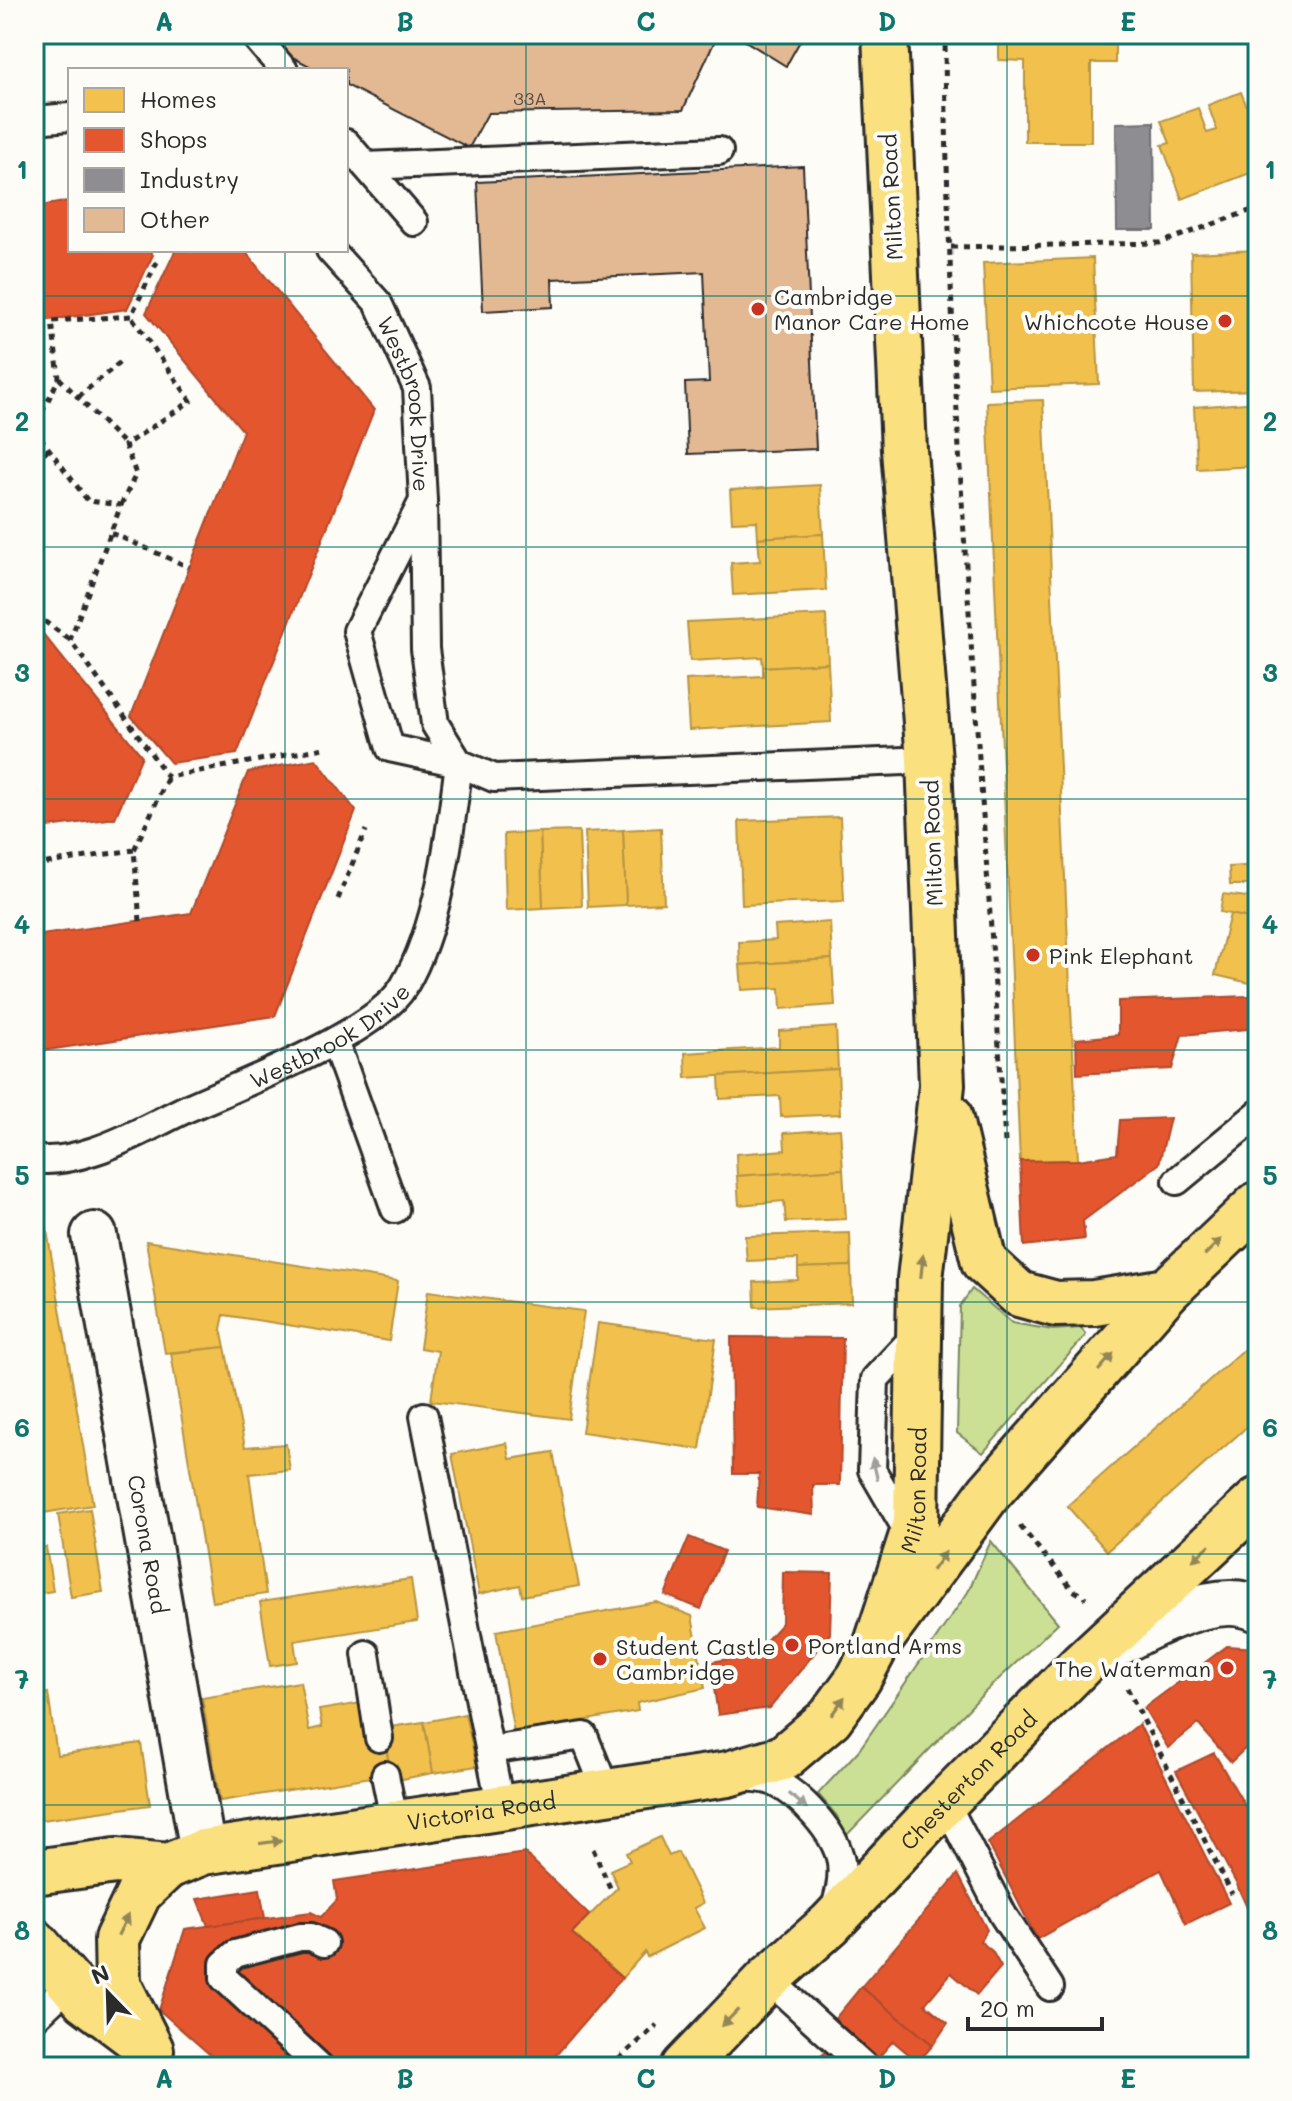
<svg xmlns="http://www.w3.org/2000/svg" width="1292" height="2101" viewBox="0 0 1292 2101" font-family="Mali,sans-serif">
  <style>
    .green { fill: #cbe095; stroke: #7b8660; stroke-width: 2 }
    .homes { fill: #f2c14e; stroke: #b69444; stroke-width: 2 }
    .shops { fill: #e4572e; stroke: #ac4a2d; stroke-width: 2 }
    .industry { fill: #8d8d92; stroke: #707073; stroke-width: 2 }
    .building { fill: #e3b994; stroke: #2b2b2b; stroke-width: 2 }
    .lines { fill: none; stroke-linecap: round; stroke-linejoin: round }
    .lane-casing { stroke: #2b2b2b; stroke-width: 32 }
    .street-casing { stroke: #2b2b2b; stroke-width: 50 }
    .secondary-casing { stroke: #2b2b2b; stroke-width: 50 }
    .primary-casing { stroke: #2b2b2b; stroke-width: 50 }
    .path { stroke: #2b2b2b; stroke-width: 5; stroke-dasharray: 6 6; stroke-linecap: butt }
    .lane { stroke: #fdfcf7; stroke-width: 26 }
    .street { stroke: #fdfcf7; stroke-width: 44 }
    .secondary { stroke: #fdfcf7; stroke-width: 44 }
    .primary { stroke: #fbe080; stroke-width: 44 }
    .oneway { fill: #938656 }
    .oneway2 { fill: #9e9e9b }
    .grid { fill: none; stroke: #0f766e; stroke-width: 2; stroke-opacity: 0.55 }
    .poi-dot { fill: #c8321e; stroke: #fdfcf7; stroke-width: 3 }
    .labels { text-anchor: middle; dominant-baseline: central; stroke-width: 8; stroke-linejoin: round; paint-order: stroke }
    .number-label { font-size: 18px; fill: #594e45 }
    .street-label { font-size: 22px; fill: #2b2b2b; stroke: #fdfcf7 }
    .poi-label { font-size: 22px; fill: #2b2b2b; stroke: #fdfcf7; text-anchor: start }
    .neatline { fill: none; stroke: #0f766e; stroke-width: 3 }
    .grid-label { font-size: 26px; text-anchor: middle; font-weight: bold; fill: #0f766e }
  </style>
  <rect width="100%" height="100%" fill="#fdfcf7"/>
  <filter id="ink" filterUnits="userSpaceOnUse"><feTurbulence type="fractalNoise" baseFrequency=".0125" numOctaves="2"/><feDisplacementMap in="SourceGraphic" scale="16" xChannelSelector="R" yChannelSelector="G"/><feConvolveMatrix kernelMatrix="1 2 1 2 8 2 1 2 1" color-interpolation-filters="sRGB"/></filter>
  <g filter="url(#ink)">
    <g class="green">
      <path d="M972,1289L1012,1323L1053,1330L1081,1328L1086,1335L983,1453L957,1433L960,1306Z"/>
      <path d="M991,1541L1058,1623L984,1693L845,1837L837,1816L818,1794L859,1750L968,1592Z"/>
    </g>
    <g class="homes">
      <path d="M999,34H1069V45H1115V63H1091V142H1025V61L999,60Z"/>
      <path d="M1241,92L1251,117L1258,114V170L1182,199L1162,145L1170,143L1161,121L1198,108L1207,133L1217,130L1208,105Z"/>
      <path d="M1258,250V390L1194,392L1191,253Z"/>
      <path d="M1093,258L1099,384L989,388L983,263Z"/>
      <path d="M1043,400L1078,1160L1020,1161L987,402Z"/>
      <path d="M1258,402V434H1255L1257,466L1197,469L1194,407Z"/>
      <path d="M820,485L823,534L758,538L757,521L732,522L730,490Z"/>
      <path d="M823,534L826,590L733,595L731,563L760,561L758,538Z"/>
      <path d="M826,615L828,663L763,667L762,657L690,661L687,622Z"/>
      <path d="M828,663L831,722L689,730L686,680L763,676V667Z"/>
      <path d="M840,817L844,901L742,905L739,821Z"/>
      <path d="M661,828L664,903L626,905L623,830Z"/>
      <path d="M623,830L626,905L588,907L585,832Z"/>
      <path d="M579,831L582,906L543,908L540,832Z"/>
      <path d="M540,832L543,908L506,910L504,834Z"/>
      <path d="M1258,865V885H1230L1229,867Z"/>
      <path d="M1258,891V920L1220,912L1223,894L1255,898Z"/>
      <path d="M1230,914L1258,920V985L1215,975Z"/>
      <path d="M830,922L832,959L740,965L739,942L776,940L775,926Z"/>
      <path d="M832,959L835,1005L781,1009L780,988L742,990L740,965Z"/>
      <path d="M836,1027L838,1069L686,1078L685,1053L779,1047V1031Z"/>
      <path d="M838,1069L840,1114L781,1117L780,1096L720,1099L719,1076Z"/>
      <path d="M840,1129L843,1169L737,1176L736,1154L785,1150L784,1133Z"/>
      <path d="M843,1169L846,1219L786,1222L784,1201L739,1205L737,1176Z"/>
      <path d="M43,1206L93,1505L37,1514L34,1500V1207Z"/>
      <path d="M850,1233L851,1266L798,1268V1259L747,1261L745,1236Z"/>
      <path d="M146,1241L398,1281L389,1341L224,1315L221,1329L225,1347L165,1353Z"/>
      <path d="M851,1266L852,1303L755,1307L754,1282L798,1280V1268Z"/>
      <path d="M428,1291L584,1311L569,1419L431,1401L438,1351L420,1348Z"/>
      <path d="M598,1323L716,1339L700,1449L582,1432Z"/>
      <path d="M1258,1337V1417L1107,1551L1067,1506Z"/>
      <path d="M225,1347L245,1447L286,1444L290,1470L249,1474L266,1594L212,1602L171,1353Z"/>
      <path d="M507,1443L510,1459L553,1452L579,1586L522,1596L520,1585L479,1594L452,1454Z"/>
      <path d="M90,1509L103,1592L71,1597L58,1514Z"/>
      <path d="M46,1547L53,1591L34,1594V1549Z"/>
      <path d="M411,1579L417,1622L294,1641L297,1662L270,1666L260,1602Z"/>
      <path d="M656,1602L692,1616L705,1688L637,1703L638,1711L514,1733L496,1631Z"/>
      <path d="M300,1682L309,1730L322,1727L319,1710L361,1703L384,1738L391,1774L220,1801L202,1698Z"/>
      <path d="M48,1693L57,1755L141,1743L150,1805L34,1821V1695Z"/>
      <path d="M465,1714L477,1766L433,1773L424,1722Z"/>
      <path d="M424,1722L433,1773L392,1781L383,1728Z"/>
      <path d="M660,1837L669,1856L678,1852L703,1903L694,1908L705,1928L647,1957L645,1952L622,1978L572,1933L618,1887L610,1870L630,1861L626,1853Z"/>
      <path d="M34,2041L60,2067H34Z"/>
    </g>
    <g class="shops">
      <path d="M70,201V250H150L153,255L127,309L34,322V207Z"/>
      <path d="M244,250L374,410L237,754L171,763L131,716L243,431L146,313L175,251Z"/>
      <path d="M35,624L142,756L115,818L49,827L34,807Z"/>
      <path d="M316,759L356,811L275,1016L34,1052V936L191,913L248,772Z"/>
      <path d="M1249,996L1258,999V1032L1248,1029L1182,1035L1172,1069L1077,1074L1076,1039L1118,1035V1001Z"/>
      <path d="M1170,1118L1159,1164L1083,1221L1085,1239L1024,1246L1020,1161L1078,1160L1117,1154L1120,1120Z"/>
      <path d="M731,1337L843,1338L840,1485H813L814,1515L757,1507L759,1474H733Z"/>
      <path d="M689,1537L724,1551L701,1609L665,1595Z"/>
      <path d="M783,1572L832,1573L830,1634L770,1708L718,1715L710,1662L753,1655L782,1623Z"/>
      <path d="M1227,1646L1258,1648V1746L1253,1741L1231,1762L1198,1724L1168,1748L1144,1708Z"/>
      <path d="M1139,1724L1229,1903L1186,1924L1161,1870L1037,1939L988,1843Z"/>
      <path d="M1214,1753L1250,1814L1258,1810V1932L1236,1883L1176,1771Z"/>
      <path d="M525,1853L589,1915L572,1933L622,1978L546,2067H224L159,2010L185,1929L311,1912L321,1917L337,1900L334,1881Z"/>
      <path d="M958,1874L987,1930L980,1941L992,1951L1001,1967L977,1995L951,1973L925,2004L948,2023L933,2045L861,1987Z"/>
      <path d="M260,1889L265,1918L208,1926L197,1899Z"/>
      <path d="M861,1987L933,2045L918,2062L893,2041L878,2058L833,2021Z"/>
      <path d="M830,2047L848,2067H808Z"/>
    </g>
    <path class="industry" d="M1154,122L1155,230H1117L1116,123Z"/>
    <g class="building">
      <path d="M285,34H718L683,110L488,113L469,148L346,85V70H317L277,49Z"/>
      <path d="M734,34H804L786,66Z"/>
      <path d="M803,166L816,449L688,454L685,383L709,382L704,272L552,279L553,307L483,311L477,182Z"/>
    </g>
    <g class="lines">
      <defs>
        <g id="lane">
          <path d="M253,34L284,70"/>
          <path d="M34,120L70,117"/>
          <path d="M346,143L414,222"/>
          <path d="M366,166L719,151"/>
          <path id="s1" d="M330,250L378,303L417,388L423,500L425,649L435,724L459,763L494,778L929,760"/>
          <path d="M335,1042L395,1209"/>
          <path id="s2" d="M34,1159C52,1162 76,1157 94,1151C126,1141 158,1122 188,1108C241,1084 376,1034 404,986C440,925 450,833 459,763L390,748L357,631L421,505"/>
          <path d="M1177,1181L1258,1114"/>
          <path d="M424,1416L501,1809"/>
          <path d="M911,1537L872,1470L875,1379L918,1333"/>
          <path d="M366,1654L379,1738"/>
          <path d="M490,1750L584,1736L606,1791"/>
          <path d="M385,1775L395,1824"/>
          <path d="M743,1777C753,1778 765,1778 774,1782C800,1794 836,1833 841,1862C843,1880 839,1895 834,1911"/>
          <path d="M945,1802L1003,1915L1050,1987"/>
          <path d="M768,1979L865,2067"/>
          <path d="M34,2018L71,1983"/>
          <path d="M320,2067L224,1978V1964L235,1954L300,1937H311L324,1943"/>
        </g>
        <g id="street">
          <path id="s3" d="M94,1235L203,1852"/>
        </g>
        <path id="secondary" d="M1108,1649C1144,1628 1216,1588 1258,1609"/>
        <g id="primary">
          <path d="M949,1115L984,1262L1019,1294L1056,1304L1094,1303L1167,1291"/>
          <path id="s4" d="M876,1646L916,1523L920,1279L942,1085L929,760L904,450L885,34"/>
          <path id="s5" d="M34,1872L116,1861L168,1866L203,1852L728,1774L783,1758L830,1718L859,1678L876,1646L989,1493L1167,1291L1258,1204"/>
          <path d="M34,1941L85,2000L142,2043"/>
          <path d="M151,2050L118,1984L117,1939L139,1893L168,1866"/>
          <path id="s6" d="M684,2067L768,1979L830,1924L945,1802L1081,1665L1258,1500"/>
        </g>
      </defs>
      <use href="#lane" class="lane-casing"/>
      <use href="#street" class="street-casing"/>
      <use href="#secondary" class="secondary-casing"/>
      <use href="#primary" class="primary-casing"/>
      <g class="path">
        <path d="M945,34C947,404 983,774 1005,1143"/>
        <path d="M951,247L1160,243L1258,208"/>
        <path d="M157,262L131,316L52,321L59,378L34,429L88,501L121,505L70,640L168,777L324,748"/>
        <path d="M59,378L125,445"/>
        <path d="M78,397L124,359"/>
        <path d="M34,460L49,449"/>
        <path d="M121,505L136,474L125,445L191,401L131,316"/>
        <path d="M111,533L189,567"/>
        <path d="M34,616H37L70,640"/>
        <path d="M34,865L134,850"/>
        <path d="M338,899L366,830"/>
        <path d="M140,921L134,850L168,777"/>
        <path d="M1020,1526L1073,1590L1086,1598"/>
        <path d="M1127,1688L1232,1894"/>
        <path d="M593,1849L612,1892"/>
        <path d="M610,2067L657,2025"/>
      </g>
      <use href="#lane" class="lane"/>
      <use href="#street" class="street"/>
      <use href="#secondary" class="secondary"/>
      <use href="#primary" class="primary"/>
    </g>
    <defs><path id="oneway-solid" d="M-6-.8H1V-3.2L6.5 0L1 3.2V.8H-6Z" transform="scale(2)"/></defs>
    <g class="oneway">
      <use href="#oneway-solid" transform="translate(1213 1247) rotate(-44)"/>
      <use href="#oneway-solid" transform="translate(922 1266) rotate(-84)"/>
      <use href="#oneway-solid" transform="translate(1106 1362) rotate(-49)"/>
      <use href="#oneway-solid" transform="translate(1201 1553) rotate(137)"/>
      <use href="#oneway-solid" transform="translate(939 1561) rotate(-54)"/>
      <use href="#oneway-solid" transform="translate(838 1706) rotate(-54)"/>
      <use href="#oneway-solid" transform="translate(271 1842) rotate(-8)"/>
      <use href="#oneway-solid" transform="translate(123 1925) rotate(-64)"/>
      <use href="#oneway-solid" transform="translate(730 2018) rotate(134)"/>
    </g>
    <g class="oneway2">
      <use href="#oneway-solid" transform="translate(875 1469) rotate(-103)"/>
      <use href="#oneway-solid" transform="translate(798 1801) rotate(40)"/>
    </g>
  </g>
  <path class="grid" d="M285,34V70M526,34V2067M766,34V2067M1007,34V2067M285,250V2067M34,296H1258M34,547H1258M34,799H1258M34,1050H1258M34,1302H1258M34,1554H1258M34,1805H1258"/>
  <g class="poi-dot">
    <circle cx="758" cy="309" r="8"/>
    <circle cx="1225" cy="321" r="8"/>
    <circle cx="1033" cy="955" r="8"/>
    <circle cx="792" cy="1645" r="8"/>
    <circle cx="600" cy="1659" r="8"/>
    <circle cx="1227" cy="1668" r="8"/>
  </g>
  <g class="labels">
    <g class="number-label">
      <text x="530" y="98">33A</text>
    </g>
    <g class="street-label">
      <text transform="translate(891 197) rotate(-93)">Milton Road</text>
      <text stroke="none"><textPath href="#s1" startOffset="178">Westbrook Drive</textPath></text>
      <text transform="translate(932 843) rotate(-92)">Milton Road</text>
      <text stroke="none"><textPath href="#s2" startOffset="324">Westbrook Drive</textPath></text>
      <text stroke="none"><textPath href="#s4" startOffset="162">Milton Road</textPath></text>
      <text stroke="none"><textPath href="#s3" startOffset="314">Corona Road</textPath></text>
      <text stroke="none"><textPath href="#s6" startOffset="404">Chesterton Road</textPath></text>
      <text stroke="none"><textPath href="#s5" startOffset="454">Victoria Road</textPath></text>
    </g>
    <g class="poi-label">
      <text x="774" y="296">Cambridge<tspan x="774" dy="25">Manor Care Home</tspan></text>
      <text x="1209" y="321" text-anchor="end">Whichcote House</text>
      <text x="1049" y="955">Pink Elephant</text>
      <text x="808" y="1645">Portland Arms</text>
      <text x="616" y="1646">Student Castle<tspan x="616" dy="25">Cambridge</tspan></text>
      <text x="1211" y="1668" text-anchor="end">The Waterman</text>
    </g>
  </g>
  <rect width="1292" height="2101" fill="none" stroke="#fdfcf7" stroke-width="88"/>
  <rect x="68" y="68" width="280" height="184" fill="#fdfcf7" stroke="#a9a8a5" stroke-width="2"/>
  <rect x="84" y="88" width="40" height="24" fill="#f2c14e" stroke="#a9a8a5" stroke-width="2"/>
  <text x="140" y="108" font-size="24" fill="#2b2b2b">Homes</text>
  <rect x="84" y="128" width="40" height="24" fill="#e4572e" stroke="#a9a8a5" stroke-width="2"/>
  <text x="140" y="148" font-size="24" fill="#2b2b2b">Shops</text>
  <rect x="84" y="168" width="40" height="24" fill="#8d8d92" stroke="#a9a8a5" stroke-width="2"/>
  <text x="140" y="188" font-size="24" fill="#2b2b2b">Industry</text>
  <rect x="84" y="208" width="40" height="24" fill="#e3b994" stroke="#a9a8a5" stroke-width="2"/>
  <text x="140" y="228" font-size="24" fill="#2b2b2b">Other</text>
  <g transform="translate(108 1993) rotate(337)" stroke="#fdfcf7" stroke-width="6" paint-order="stroke">
  <path d="M0-6L14 30L0 20L-14 30Z" fill="#2b2b2b"/>
  <text y="-12" font-size="22" font-weight="bold" text-anchor="middle" fill="#2b2b2b">N</text>
  </g>
  <path d="M968 2017v12h134v-12" fill="none" stroke="#2b2b2b" stroke-width="4"/>
  <text x="980" y="2017" font-size="24" fill="#2b2b2b" stroke="#fdfcf7" stroke-width="6" paint-order="stroke">20 m</text>
  <rect x="44" y="44" width="1204" height="2013" class="neatline"/>
  <g class="grid-label">
    <text x="164" y="31">A</text>
    <text x="405" y="31">B</text>
    <text x="646" y="31">C</text>
    <text x="887" y="31">D</text>
    <text x="1128" y="31">E</text>
    <text x="22" y="179">1</text>
    <text x="1270" y="179">1</text>
    <text x="22" y="431">2</text>
    <text x="1270" y="431">2</text>
    <text x="22" y="682">3</text>
    <text x="1270" y="682">3</text>
    <text x="22" y="934">4</text>
    <text x="1270" y="934">4</text>
    <text x="22" y="1185">5</text>
    <text x="1270" y="1185">5</text>
    <text x="22" y="1437">6</text>
    <text x="1270" y="1437">6</text>
    <text x="22" y="1689">7</text>
    <text x="1270" y="1689">7</text>
    <text x="22" y="1940">8</text>
    <text x="1270" y="1940">8</text>
    <text x="164" y="2088">A</text>
    <text x="405" y="2088">B</text>
    <text x="646" y="2088">C</text>
    <text x="887" y="2088">D</text>
    <text x="1128" y="2088">E</text>
  </g>
</svg>
